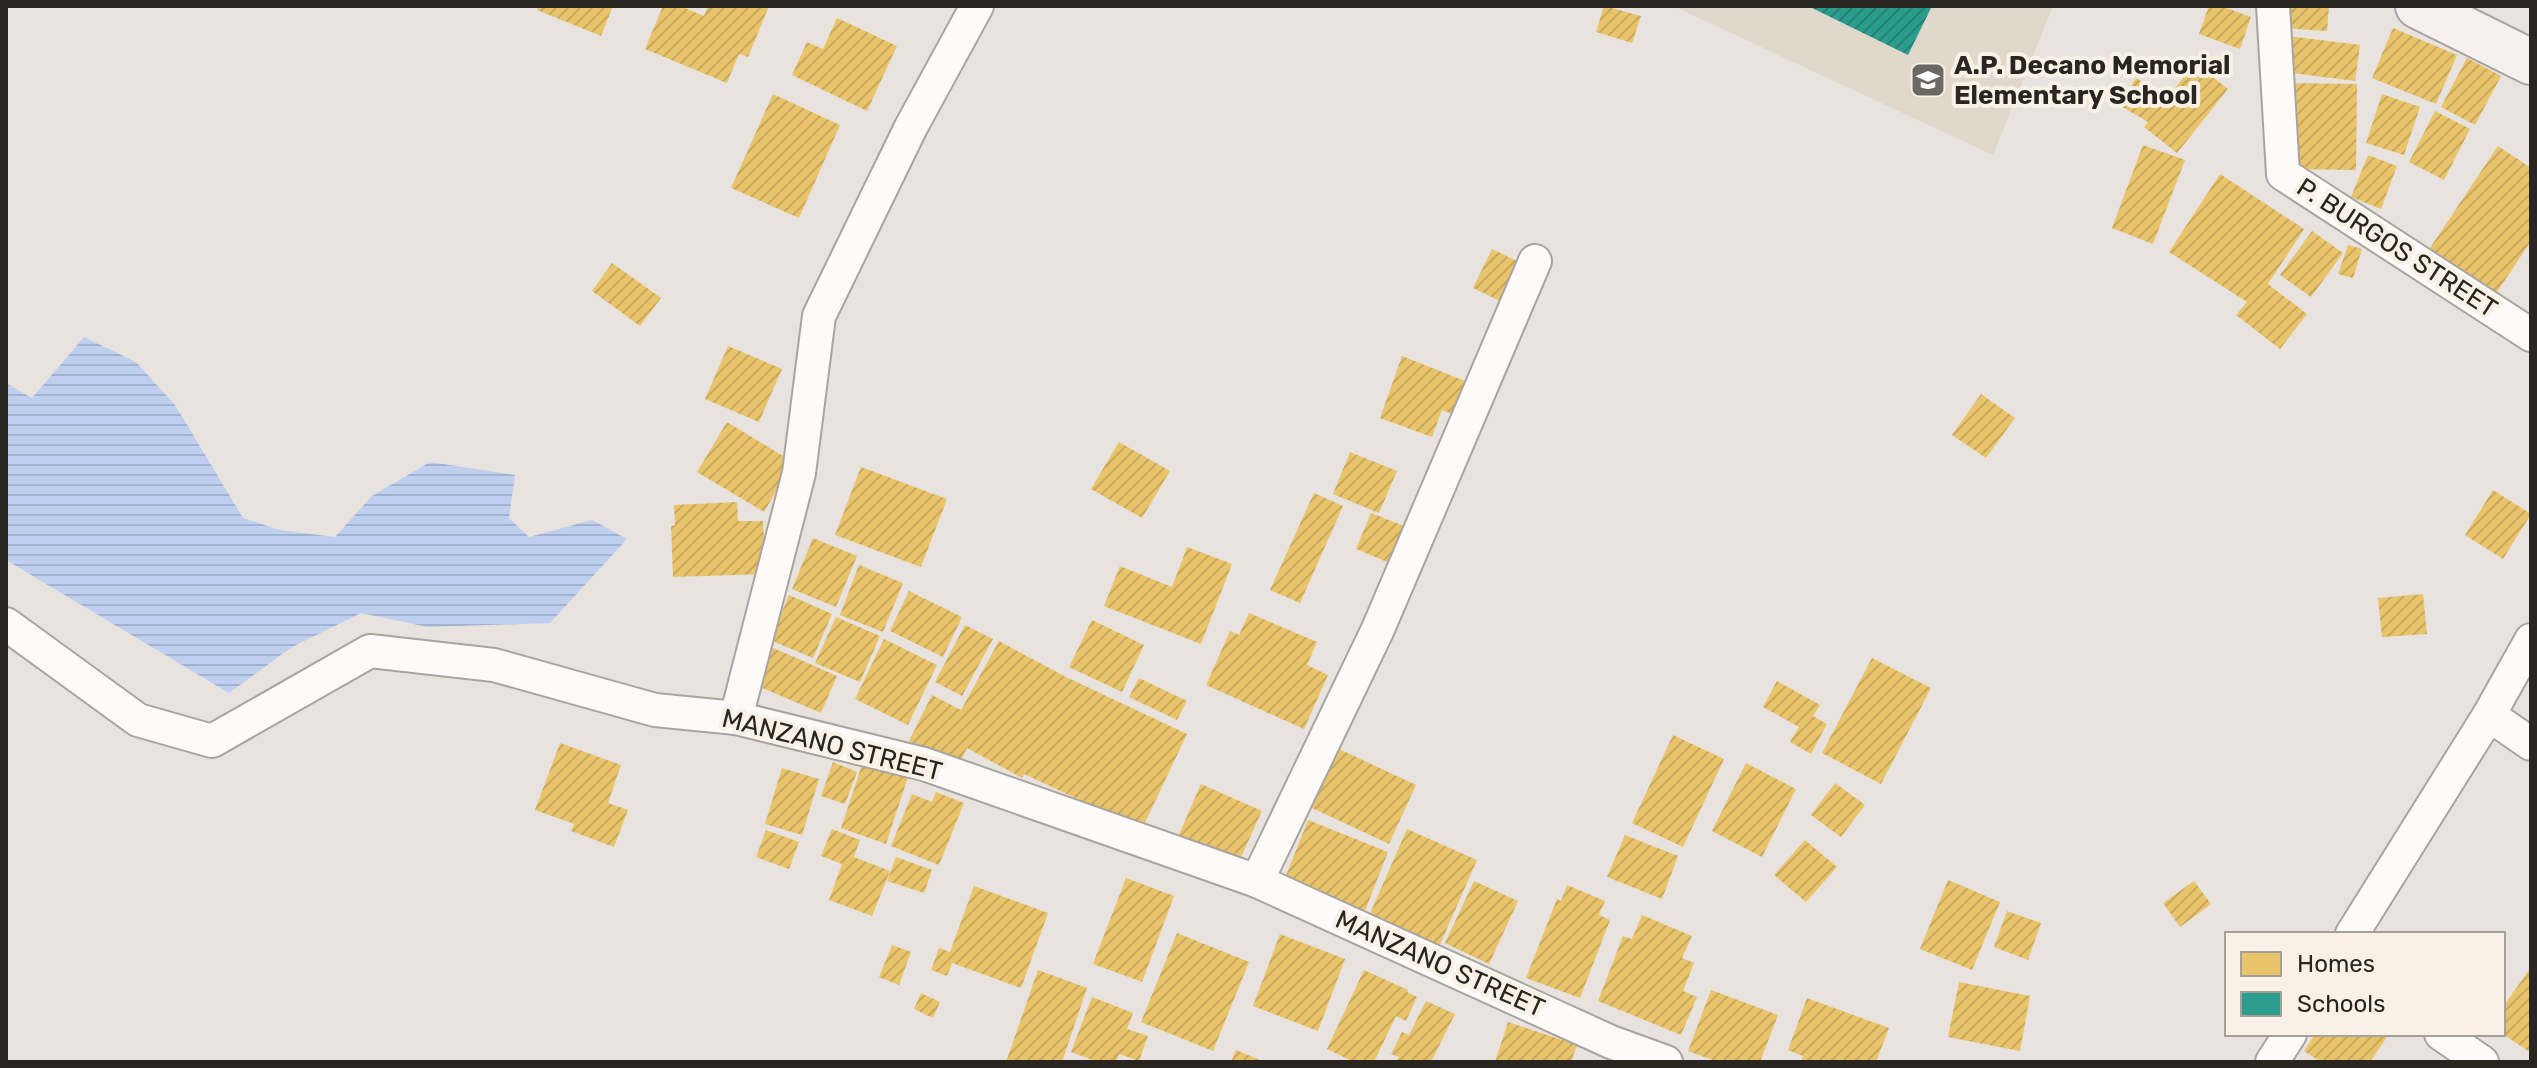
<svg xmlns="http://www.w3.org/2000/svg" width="2537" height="1068" viewBox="0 0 2537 1068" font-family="Rubik,sans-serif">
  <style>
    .built { fill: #e1d8cc }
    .water { fill: url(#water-rules) }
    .homes { fill: url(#homes-hatch) }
    .schools { fill: url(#schools-hatch) }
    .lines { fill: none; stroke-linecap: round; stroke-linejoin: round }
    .street-casing { stroke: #a8a5a1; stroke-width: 36 }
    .secondary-casing { stroke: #a8a5a1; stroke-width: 48 }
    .street { stroke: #fcfbfa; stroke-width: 32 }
    .secondary { stroke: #f6f0f1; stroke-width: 44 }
    .labels { text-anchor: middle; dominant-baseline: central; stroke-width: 8; stroke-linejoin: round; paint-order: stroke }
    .poi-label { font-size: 26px; font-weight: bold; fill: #292622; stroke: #faf1e6; text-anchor: start }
    .street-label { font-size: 26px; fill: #292622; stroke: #faf1e6 }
  </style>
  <defs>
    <pattern id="water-rules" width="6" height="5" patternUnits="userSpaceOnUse" patternTransform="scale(2)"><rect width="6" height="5" fill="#becff0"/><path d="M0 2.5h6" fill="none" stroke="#a3b2ce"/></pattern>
    <pattern id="homes-hatch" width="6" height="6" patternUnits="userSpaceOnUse" patternTransform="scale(2)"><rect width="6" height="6" fill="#e9c46a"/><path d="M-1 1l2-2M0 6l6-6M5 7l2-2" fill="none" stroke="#c8a85c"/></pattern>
    <pattern id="schools-hatch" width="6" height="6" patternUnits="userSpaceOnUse" patternTransform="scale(2)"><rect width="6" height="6" fill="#2a9d8f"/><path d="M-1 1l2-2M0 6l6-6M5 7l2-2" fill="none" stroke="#248074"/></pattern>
  </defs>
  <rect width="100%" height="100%" fill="#e8e3de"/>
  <path class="built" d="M1673,6H2053L1993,155Z"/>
  <path class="water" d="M84,337L136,362L175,405L243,518L280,530L335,537L372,496L430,462L515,475L509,518L529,537L592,520L627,539L550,623L428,627L361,613L292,647L229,693L6,560V383L32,398Z"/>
  <g class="homes">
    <path d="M539,6H613L601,36L537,10Z"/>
    <path d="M663,6H680L704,16L708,6H769L748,57L739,54L727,83L645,49Z"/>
    <path d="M1604,6L1641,16L1632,43L1596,32Z"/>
    <path d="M2209,6H2221L2251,17L2240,49L2199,34Z"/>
    <path d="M2284,6H2329L2327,31L2283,28Z"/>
    <path d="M837,18L897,46L867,111L792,75L807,42L823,49Z"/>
    <path d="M2393,28L2457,55L2436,104L2372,78Z"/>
    <path d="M2288,36L2360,45L2355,81L2284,72Z"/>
    <path d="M2467,58L2501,76L2475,125L2441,107Z"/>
    <path d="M2195,63L2228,89L2177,153L2144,127L2148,122L2119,105L2136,78L2168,97Z"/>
    <path d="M2290,83L2357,84L2356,170L2289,169Z"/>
    <path d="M773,94L840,125L799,218L731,188Z"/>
    <path d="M2382,94L2420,107L2404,155L2366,143Z"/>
    <path d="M2435,111L2470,129L2444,180L2409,162Z"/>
    <path d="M2143,145L2185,160L2153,244L2112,228Z"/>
    <path d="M2498,146L2531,168V241L2493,298L2426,254Z"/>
    <path d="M2368,155L2397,166L2381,209L2351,197Z"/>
    <path d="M2220,174L2304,229L2268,284L2307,314L2280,349L2236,315L2247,302L2169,252Z"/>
    <path d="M2312,231L2343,253L2311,297L2280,275Z"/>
    <path d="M2348,245L2362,249L2353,278L2338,274Z"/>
    <path d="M1492,249L1521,263L1502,302L1473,288Z"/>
    <path d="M612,263L661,298L640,326L592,291Z"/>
    <path d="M728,346L782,369L759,422L705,399Z"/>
    <path d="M1402,356L1475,385L1462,418L1442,410L1432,437L1380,418Z"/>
    <path d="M1981,394L2015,418L1986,458L1952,435Z"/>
    <path d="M727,422L793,462L764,512L697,472Z"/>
    <path d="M1119,442L1170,471L1142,518L1091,489Z"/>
    <path d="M1350,452L1397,471L1379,513L1333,494Z"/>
    <path d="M861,467L947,499L921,567L835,535Z"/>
    <path d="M2493,490L2531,514L2503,559L2465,535Z"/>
    <path d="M1314,493L1343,506L1300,603L1270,590Z"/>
    <path d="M737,502L738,521H763L766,574L673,577L671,526L675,525L674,505Z"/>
    <path d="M1371,513L1407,527L1392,564L1356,549Z"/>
    <path d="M813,538L857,556L836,607L792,589Z"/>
    <path d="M1187,547L1232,564L1201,644L1104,606L1120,566L1172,587Z"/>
    <path d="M859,565L903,583L883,632L840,615Z"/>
    <path d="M909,591L962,617L943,657L890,631Z"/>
    <path d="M2423,594L2427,634L2382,637L2378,598Z"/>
    <path d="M789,595L832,614L813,658L770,640Z"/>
    <path d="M1249,613L1317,642L1307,665L1328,675L1304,729L1206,685L1230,631L1239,635Z"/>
    <path d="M836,617L880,636L860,682L815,663Z"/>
    <path d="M1092,620L1144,645L1122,692L1069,667Z"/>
    <path d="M965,625L993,639L962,696L935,682Z"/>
    <path d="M884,639L937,665L908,725L855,699Z"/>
    <path d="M999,641L1066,677L1187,734L1142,829L1024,774L1022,778L967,748L958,766L909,741L932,695L961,710Z"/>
    <path d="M769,646L837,676L821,713L753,684Z"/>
    <path d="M1872,658L1931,688L1881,784L1822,753Z"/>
    <path d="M1139,678L1187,701L1177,720L1129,697Z"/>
    <path d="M1777,681L1820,705L1813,716L1827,724L1811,754L1790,742L1799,727L1763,707Z"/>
    <path d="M1673,735L1724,759L1683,847L1632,823Z"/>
    <path d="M560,743L621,765L608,803L628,810L614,847L571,831L574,824L535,810Z"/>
    <path d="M1337,748L1416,785L1389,844L1310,807Z"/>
    <path d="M833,762L857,772L845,804L821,796Z"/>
    <path d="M863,762L908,777L886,844L841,828Z"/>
    <path d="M1746,763L1796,789L1762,857L1712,831Z"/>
    <path d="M782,768L819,779L802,835L765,824Z"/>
    <path d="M1835,783L1865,805L1841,837L1811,815Z"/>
    <path d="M1201,784L1262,811L1237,866L1177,839Z"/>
    <path d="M936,792L964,803L939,865L891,846L912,794L932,802Z"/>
    <path d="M1308,820L1388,852L1365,911L1285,878Z"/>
    <path d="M832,829L860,840L854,857L890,871L872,916L829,900L842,864L821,856Z"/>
    <path d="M1407,829L1477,860L1438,949L1368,918Z"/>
    <path d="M766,830L799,842L789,869L756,857Z"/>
    <path d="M1625,835L1678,856L1662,899L1607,877Z"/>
    <path d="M1805,840L1837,867L1806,902L1774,875Z"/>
    <path d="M896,857L932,870L924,893L887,881Z"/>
    <path d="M1126,878L1174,896L1142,982L1093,964Z"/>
    <path d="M1948,880L2000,902L1972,970L1920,949Z"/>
    <path d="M1474,881L1518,901L1489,964L1445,943Z"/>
    <path d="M2194,881L2211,904L2180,927L2163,903Z"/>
    <path d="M1567,885L1605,901L1599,915L1610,920L1580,998L1526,978L1557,899L1561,901Z"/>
    <path d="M974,886L1048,913L1021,988L952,963L947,976L931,970L939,948L950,952Z"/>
    <path d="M2007,911L2041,923L2028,960L1994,947Z"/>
    <path d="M1642,915L1692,936L1682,958L1694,963L1683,991L1697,997L1681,1035L1598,1001L1623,936L1632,939Z"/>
    <path d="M1177,933L1249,962L1213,1051L1141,1022Z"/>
    <path d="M1280,934L1345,959L1318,1031L1253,1006Z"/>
    <path d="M892,945L911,952L899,985L879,977Z"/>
    <path d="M1038,970L1087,988L1062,1062H1006Z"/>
    <path d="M1364,970L1408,990L1407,992L1417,997L1406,1021L1396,1016L1374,1062H1354L1327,1049Z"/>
    <path d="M2529,970L2531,971V1053L2503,1034V1007Z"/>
    <path d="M1959,982L2030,996L2020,1051L1948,1037Z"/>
    <path d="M1711,990L1778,1015L1760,1062H1718L1688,1051Z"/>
    <path d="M921,993L940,1002L933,1018L914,1009Z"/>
    <path d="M1092,997L1133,1013L1127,1029L1148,1036L1139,1061L1119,1054L1116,1062H1098L1071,1052Z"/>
    <path d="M1807,998L1889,1028L1876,1062H1801L1803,1056L1788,1050Z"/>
    <path d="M1426,1001L1455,1014L1431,1062H1396L1399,1057L1391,1054L1402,1032L1409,1035Z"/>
    <path d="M1508,1022L1577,1045L1571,1062H1495Z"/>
    <path d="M2315,1034H2389L2370,1062H2321L2304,1051Z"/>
    <path d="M1236,1050L1265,1062H1231Z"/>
  </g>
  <path class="schools" d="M1808,6H1932L1908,55Z"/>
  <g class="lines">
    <defs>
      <g id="street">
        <path d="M2273,6L2283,174L2531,335"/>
        <path d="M6,624L138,720L212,741L370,651L494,665L655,710L736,718L924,764L1257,881L1611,1042L1666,1062"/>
        <path d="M2489,715L2531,744"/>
        <path d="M736,718L799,473L819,316L911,127L977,6"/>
        <path d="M1257,881L1378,629L1535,261"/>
        <path d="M2352,934L2489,715L2531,640"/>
        <path d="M2441,1034L2482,1062"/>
        <path d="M2272,1062L2290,1034"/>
      </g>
      <path id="secondary" d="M2418,6L2531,62"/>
    </defs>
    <use href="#street" class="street-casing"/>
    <use href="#secondary" class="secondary-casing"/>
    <use href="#street" class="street"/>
    <use href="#secondary" class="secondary"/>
  </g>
  <defs>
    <symbol id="school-square" viewBox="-11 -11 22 22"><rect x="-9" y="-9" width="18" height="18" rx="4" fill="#6c6864" stroke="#faf1e6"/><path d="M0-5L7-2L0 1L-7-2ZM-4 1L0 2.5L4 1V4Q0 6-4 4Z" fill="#fff"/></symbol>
  </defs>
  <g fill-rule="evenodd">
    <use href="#school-square" x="1908" y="60" width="40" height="40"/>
  </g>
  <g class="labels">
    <g class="poi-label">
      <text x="1954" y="65">A.P. Decano Memorial<tspan x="1954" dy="30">Elementary School</tspan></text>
    </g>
    <g class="street-label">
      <text transform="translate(2397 248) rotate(33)">P. BURGOS STREET</text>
      <text transform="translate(832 745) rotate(14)">MANZANO STREET</text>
      <text transform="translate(1440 964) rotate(24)">MANZANO STREET</text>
    </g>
  </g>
  <rect width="2537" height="1068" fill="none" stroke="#292622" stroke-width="16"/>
  <rect x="2225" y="932" width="280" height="104" fill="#faf1e6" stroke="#a6a098" stroke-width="2"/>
  <rect x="2241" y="952" width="40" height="24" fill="#e9c46a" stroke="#a6a098" stroke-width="2"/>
  <text x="2297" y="972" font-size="24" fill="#292622">Homes</text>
  <rect x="2241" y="992" width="40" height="24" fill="#2a9d8f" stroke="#a6a098" stroke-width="2"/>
  <text x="2297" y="1012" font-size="24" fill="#292622">Schools</text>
</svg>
